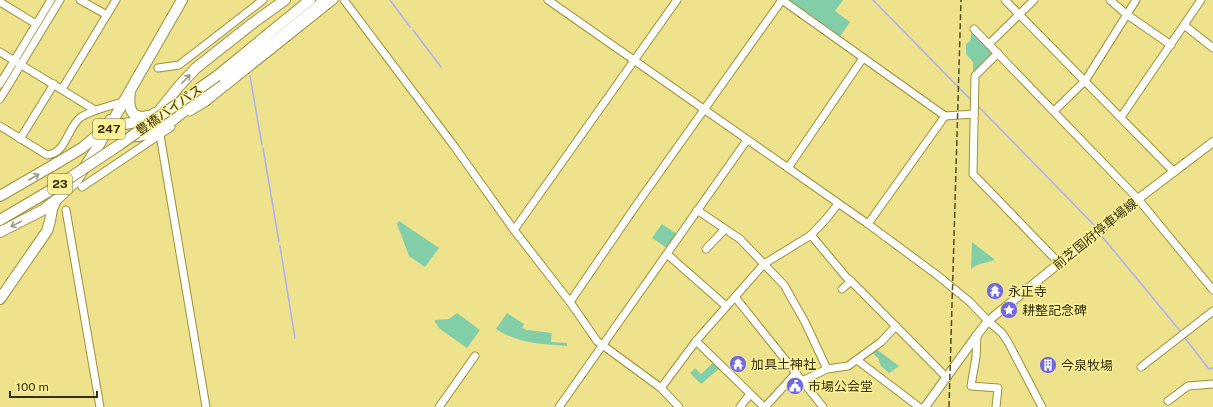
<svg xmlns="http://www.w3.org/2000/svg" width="1213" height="407" viewBox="0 0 1213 407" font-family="'Public Sans','Noto Sans JP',sans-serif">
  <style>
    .green { fill: #82cea9 }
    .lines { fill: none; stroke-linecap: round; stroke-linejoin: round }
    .stream { stroke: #abaff9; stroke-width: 1.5 }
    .minor-casing { stroke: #9c9139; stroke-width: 9 }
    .major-casing { stroke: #9c9139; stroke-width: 10 }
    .highway-casing { stroke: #9c9139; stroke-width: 12 }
    .minor { stroke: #fff; stroke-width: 7 }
    .major { stroke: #fff; stroke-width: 8 }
    .highway { stroke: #fff; stroke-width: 10 }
    .rail { stroke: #544e20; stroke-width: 1.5; stroke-dasharray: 6 3; stroke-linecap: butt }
    .highway-bridge-casing { stroke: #9c9139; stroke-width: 12; stroke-linecap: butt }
    .highway-bridge { stroke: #fff; stroke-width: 10 }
    .oneway { stroke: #9a9885 }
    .labels { text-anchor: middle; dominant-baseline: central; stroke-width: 3; stroke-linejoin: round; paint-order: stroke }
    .shield { fill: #fcf099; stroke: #716a36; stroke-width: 1 }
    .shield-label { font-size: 12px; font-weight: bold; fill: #35300b }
    .street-label { font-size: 13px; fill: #35300b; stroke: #fcf099 }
    .poi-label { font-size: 13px; fill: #35300b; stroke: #fcf099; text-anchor: start }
  </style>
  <rect width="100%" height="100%" fill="#eee38c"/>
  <g class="green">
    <path d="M787,0H843L835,11L850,22L839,38Z"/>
    <path d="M972,30L994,52L993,55L973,73V62L966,54V44L970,41Z"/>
    <path d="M399,221L439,248L425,267L409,256L397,224Z"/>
    <path d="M662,224L677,234L667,248L652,238Z"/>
    <path d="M972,242L995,260L977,265L971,269Z"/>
    <path d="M457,313L480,330L467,348L440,329L435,322V320L449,319Z"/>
    <path d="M507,313L524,324L522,328L527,330L552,333L551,342L567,343V346C540,344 519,344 496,329Z"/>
    <path d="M875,348L899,366L889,373L881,366L878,358L870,351Z"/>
    <path d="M714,362L720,368L701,384L690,373L695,368L701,374Z"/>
  </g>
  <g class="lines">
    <g class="stream">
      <path d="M390,0L410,27"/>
      <path d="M873,0L972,101"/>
      <path d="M413,30L441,67"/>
      <path d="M250,76L262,145"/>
      <path d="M978,106L1097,228"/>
      <path d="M263,148L279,242"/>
      <path d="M1100,234L1181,332"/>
      <path d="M280,246L295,338"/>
      <path d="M1184,337L1209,369L1213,368"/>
    </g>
    <defs>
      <g id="minor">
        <path d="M80,0L107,15"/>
        <path d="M344,0L454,146L514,230L570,302L597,341L661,388L679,407"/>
        <path d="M548,0L868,224L937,275L970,302L988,321L1002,333L1008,342L1042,407"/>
        <path d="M782,0L945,116L974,114"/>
        <path d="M1005,0L1174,172"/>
        <path d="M1110,0L1126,14L1171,45"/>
        <path d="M0,2L36,24"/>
        <path d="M1184,25L1213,48"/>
        <path d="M974,29L1138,199L1213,290"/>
        <path d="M989,44L1034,0"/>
        <path d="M0,52L95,110"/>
        <path d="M998,53L975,76L973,174L1059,263"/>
        <path d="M158,68L179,65L263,0"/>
        <path d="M0,84L51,0"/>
        <path d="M62,89L116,0"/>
        <path d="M0,99L60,0"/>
        <path d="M1054,111L1085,81L1136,0"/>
        <path d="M190,112L205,103L334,0"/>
        <path d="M1121,117L1201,0"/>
        <path d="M0,126L47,155C67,153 67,127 81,117C92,110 107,107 119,103"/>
        <path d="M160,135L206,407"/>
        <path d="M20,139L54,84"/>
        <path d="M788,168L863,58"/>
        <path d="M82,187L171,127"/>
        <path d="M66,210L100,407"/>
        <path d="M697,210L740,239L784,285L805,322L827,369"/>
        <path d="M868,224L945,116"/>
        <path d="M514,230L677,0"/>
        <path d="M811,235L846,277L851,281L947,378"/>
        <path d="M706,249L725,229"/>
        <path d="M667,254L726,306"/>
        <path d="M842,289L851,281"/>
        <path d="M735,297L823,407"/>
        <path d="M570,302L637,204L782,0"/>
        <path d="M977,335L976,357L971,386L998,388L996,407"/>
        <path d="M696,341L764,407"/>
        <path d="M857,360L919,407"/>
        <path d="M1141,367L1213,311"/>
        <path d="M802,381L827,369L848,366L881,342L896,326"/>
        <path d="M661,388L696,341L764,264L811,235L826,219L838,204"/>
        <path d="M1168,401L1188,386L1213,384"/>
        <path d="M439,407L475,356"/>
        <path d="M559,407L747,140"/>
        <path d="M740,407L750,394"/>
        <path d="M765,407L796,373"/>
      </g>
      <path id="major" d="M925,407L977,335L988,321L1138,199L1213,142"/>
      <g id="highway">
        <path d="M217,76L310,0"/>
        <path d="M130,92C128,106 130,120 147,116"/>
        <path d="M110,120C111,127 114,131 121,134C137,140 151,133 165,126L278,39L316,8L324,0"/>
        <path d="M52,166L82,148L108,126L139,122L159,111L180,85L196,68L253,23L285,0"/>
        <path d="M0,196L57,163"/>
        <path d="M0,232L43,210L56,200"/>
        <path d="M0,299L47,231L50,221L52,209L56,200L76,181L100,143L182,0"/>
      </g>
    </defs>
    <use href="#minor" class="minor-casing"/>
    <use href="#major" class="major-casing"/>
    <use href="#highway" class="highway-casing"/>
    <use href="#minor" class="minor"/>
    <use href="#major" class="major"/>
    <use href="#highway" class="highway"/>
    <path class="rail" d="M949,407L961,0"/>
    <defs>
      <path id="highway-bridge" d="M0,220L56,187L119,145L217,76"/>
    </defs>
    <use href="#highway-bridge" class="highway-bridge-casing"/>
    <use href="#highway-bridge" class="highway-bridge"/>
  </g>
  <defs><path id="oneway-shaft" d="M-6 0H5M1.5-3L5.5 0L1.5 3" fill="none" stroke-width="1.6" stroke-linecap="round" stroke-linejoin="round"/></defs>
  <g class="oneway">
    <use href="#oneway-shaft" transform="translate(186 79) rotate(-46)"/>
    <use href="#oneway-shaft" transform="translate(34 177) rotate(-30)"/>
    <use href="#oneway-shaft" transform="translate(16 224) rotate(152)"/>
  </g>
  <defs>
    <symbol id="temple-disc" viewBox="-11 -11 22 22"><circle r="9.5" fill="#6f68e2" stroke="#fcf099"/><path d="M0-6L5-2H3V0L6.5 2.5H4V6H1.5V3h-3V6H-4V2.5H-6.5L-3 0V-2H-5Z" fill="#fff"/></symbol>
    <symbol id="sight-disc" viewBox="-11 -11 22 22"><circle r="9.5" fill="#6f68e2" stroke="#fcf099"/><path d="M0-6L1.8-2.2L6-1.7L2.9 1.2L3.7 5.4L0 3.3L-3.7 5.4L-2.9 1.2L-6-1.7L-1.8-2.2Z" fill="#fff"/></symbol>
    <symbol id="building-disc" viewBox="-11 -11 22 22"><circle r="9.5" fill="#6f68e2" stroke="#fcf099"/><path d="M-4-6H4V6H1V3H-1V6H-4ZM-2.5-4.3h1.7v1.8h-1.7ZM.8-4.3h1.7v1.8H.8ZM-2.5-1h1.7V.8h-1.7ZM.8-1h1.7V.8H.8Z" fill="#fff"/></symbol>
    <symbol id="civic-disc" viewBox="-11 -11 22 22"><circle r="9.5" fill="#6f68e2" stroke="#fcf099"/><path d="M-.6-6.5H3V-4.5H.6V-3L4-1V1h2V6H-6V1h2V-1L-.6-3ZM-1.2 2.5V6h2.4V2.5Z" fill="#fff"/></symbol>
  </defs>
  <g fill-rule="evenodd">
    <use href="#temple-disc" x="985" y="281" width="20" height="20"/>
    <use href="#sight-disc" x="999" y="300" width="20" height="20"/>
    <use href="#temple-disc" x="728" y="354" width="20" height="20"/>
    <use href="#building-disc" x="1038" y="355" width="20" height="20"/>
    <use href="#civic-disc" x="785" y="376" width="20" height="20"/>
  </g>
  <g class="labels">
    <g class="shield">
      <rect x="93" y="119" width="32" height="20" rx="3"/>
      <rect x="48" y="174" width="24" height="20" rx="3"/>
    </g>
    <g class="shield-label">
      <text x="109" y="129">247</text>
      <text x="60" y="184">23</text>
    </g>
    <g class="street-label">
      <text transform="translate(169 110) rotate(-35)">豊橋バイパス</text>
      <text transform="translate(1095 234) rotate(-39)">前芝国府停車場線</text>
    </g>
    <g class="poi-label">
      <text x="1008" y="291">永正寺</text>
      <text x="1022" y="310">耕整記念碑</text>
      <text x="751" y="364">加具土神社</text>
      <text x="1061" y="365">今泉牧場</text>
      <text x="808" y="386">市場公会堂</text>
    </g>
  </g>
  <path d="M10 391v6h87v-6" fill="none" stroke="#35300b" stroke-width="2"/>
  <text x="16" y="391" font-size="12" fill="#35300b" stroke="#fcf099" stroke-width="3" paint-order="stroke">100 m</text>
</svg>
